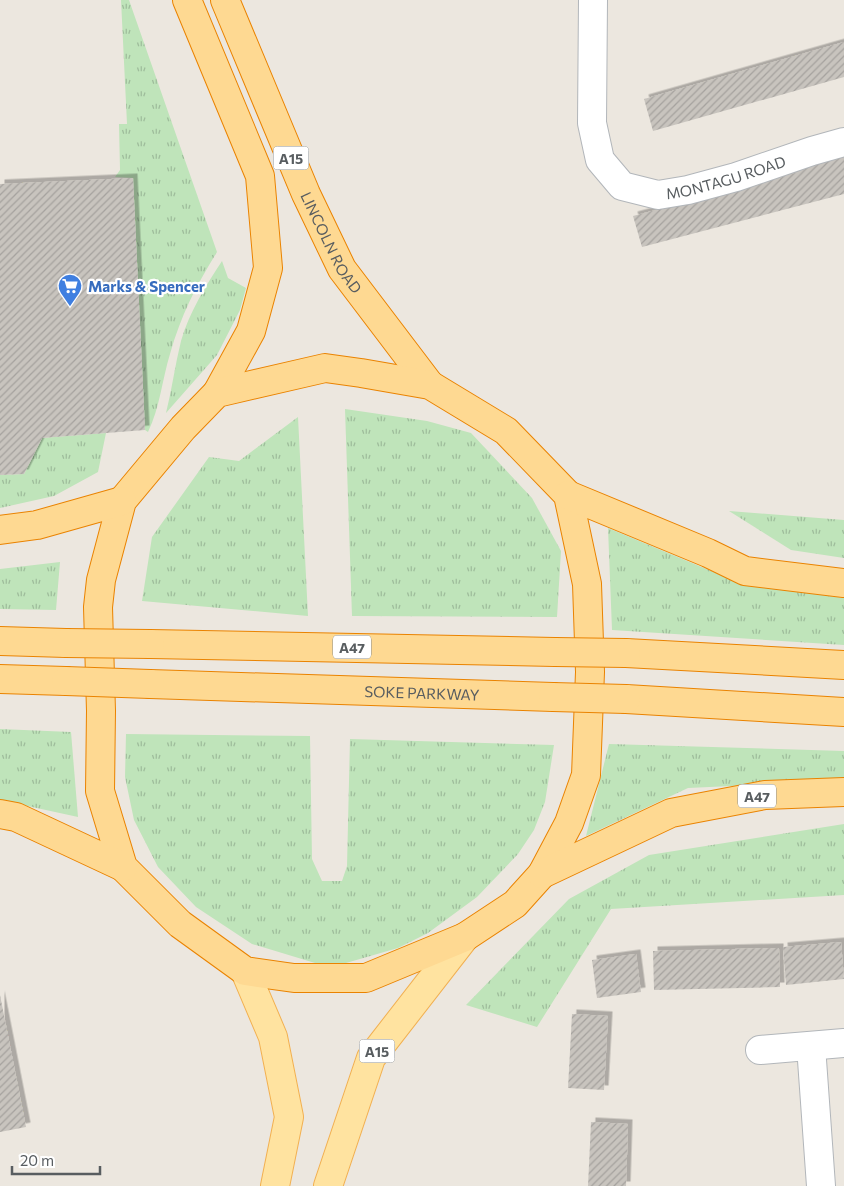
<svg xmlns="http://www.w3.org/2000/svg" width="844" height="1186" viewBox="0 0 844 1186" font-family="Commissioner,sans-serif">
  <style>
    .grass { fill: url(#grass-tufts) }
    .building { fill: url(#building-hatch); filter: url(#shadow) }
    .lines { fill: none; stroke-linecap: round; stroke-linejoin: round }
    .minor-casing { stroke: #b2b6ba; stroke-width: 30 }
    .primary-casing { stroke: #f2b051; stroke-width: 30 }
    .trunk-casing { stroke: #ea8300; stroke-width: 30 }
    .minor { stroke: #fff; stroke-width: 28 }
    .primary { stroke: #ffe3a0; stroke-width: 28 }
    .trunk { stroke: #fed992; stroke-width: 28 }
    .trunk-bridge-casing { stroke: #ea8300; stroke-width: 30; stroke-linecap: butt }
    .trunk-bridge { stroke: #fed992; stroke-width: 28 }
    .labels { text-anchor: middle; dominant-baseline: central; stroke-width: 4.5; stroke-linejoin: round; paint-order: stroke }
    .shield { fill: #fff; stroke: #8a8e90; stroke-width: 1 }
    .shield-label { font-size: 14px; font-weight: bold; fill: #585d60 }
    .street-label { font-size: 15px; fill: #585d60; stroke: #fff }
    .shop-label { font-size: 15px; font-weight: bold; fill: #366cbe; stroke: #fff; text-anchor: start }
  </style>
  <defs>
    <pattern id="grass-tufts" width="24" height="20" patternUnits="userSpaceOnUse" patternTransform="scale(1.25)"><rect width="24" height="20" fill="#bfe4ba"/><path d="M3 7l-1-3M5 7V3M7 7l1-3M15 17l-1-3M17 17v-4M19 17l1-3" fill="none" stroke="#9ebc9b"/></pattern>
    <pattern id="building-hatch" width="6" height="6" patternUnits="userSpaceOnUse" patternTransform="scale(1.25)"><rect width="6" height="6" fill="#c8c4be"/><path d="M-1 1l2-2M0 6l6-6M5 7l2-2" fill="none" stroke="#a5a29e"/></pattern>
    <filter id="shadow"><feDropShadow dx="4.5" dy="-4.5" stdDeviation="0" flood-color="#0004"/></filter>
  </defs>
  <rect width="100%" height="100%" fill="#ece7df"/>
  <g class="grass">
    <path d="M121,0H129L217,252C196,286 181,315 170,354C162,380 160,407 148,432L145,430L133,178L115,177L120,170L119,124H127Z"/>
    <path d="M222,261L228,278L246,288L240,310L217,355L166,413C172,389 175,365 181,341C189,313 206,285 222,261Z"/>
    <path d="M345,409L427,421L471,433L532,498L561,551L557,617L352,616Z"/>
    <path d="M298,417L308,616L142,601L152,537L209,457L239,461Z"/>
    <path d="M106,433L98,472L54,496L0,508V475L24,474L42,438Z"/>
    <path d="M729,511L844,520V558L791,550Z"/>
    <path d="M608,528L740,583L844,598V645L612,630Z"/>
    <path d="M60,562L56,610L0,609V569Z"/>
    <path d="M0,729L71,732L78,817L0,800Z"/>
    <path d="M126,734L310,736L312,859L322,881H342L347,866L350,739L554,745L545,802L534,830L518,854L477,897L428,933L398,948L346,963H315L252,944L196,907L158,867L134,820L125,777Z"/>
    <path d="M609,744L844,751V781L688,788L586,836Z"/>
    <path d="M844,824V895L611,909L537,1027L466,1005L569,899L649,855Z"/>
  </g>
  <g class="building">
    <path d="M844,42V77L653,131L644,99Z"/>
    <path d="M844,154V194L642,247L633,216L799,172L798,167Z"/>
    <path d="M133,178L145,430L42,438L24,474L0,475V184Z"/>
    <path d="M841,942L844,979L786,985L783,947Z"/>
    <path d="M779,948L780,987L654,990L653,951Z"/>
    <path d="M636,954L641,992L597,998L592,960Z"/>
    <path d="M0,995L26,1127L0,1132Z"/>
    <path d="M572,1014L608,1016L604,1090L568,1088Z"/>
    <path d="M591,1122L628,1124L626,1186H588Z"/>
  </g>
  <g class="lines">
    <defs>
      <g id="minor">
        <path id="s1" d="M593,0L592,123L600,160L622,186L658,195L688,190L736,177L812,151L844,142"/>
        <path d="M811,1046L821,1186"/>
        <path d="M760,1050L844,1043"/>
      </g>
      <g id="primary">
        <path d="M245,971L273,1037L289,1117L275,1186"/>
        <path d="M328,1186L371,1058L465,937"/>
      </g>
      <g id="trunk">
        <path d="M187,0L260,176L268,268L251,331L217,393"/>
        <path id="s2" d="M225,0L306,194L342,269L430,385"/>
        <path d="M325,368L361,373L430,385L506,431L568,495L587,584L590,672L586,775L569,823L542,874L515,904L465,937L366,978H294L245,971L180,924L123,867L100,791L101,711L98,607L101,580L122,501L183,428L217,393Z"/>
        <path d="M568,495L708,553L745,571L844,583"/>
        <path d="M0,530L37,525L122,501"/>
        <path d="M0,641L66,643"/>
        <path d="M150,644L555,652"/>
        <path d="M626,653L844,665"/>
        <path d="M0,679L66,681"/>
        <path id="s3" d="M150,684L553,697"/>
        <path d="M626,699L844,712"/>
        <path d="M0,814L16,817L123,867"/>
        <path d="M542,874L671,813L765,795L844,792"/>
      </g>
    </defs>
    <use href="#minor" class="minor-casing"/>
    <use href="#primary" class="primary-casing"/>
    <use href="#trunk" class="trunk-casing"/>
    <use href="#minor" class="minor"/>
    <use href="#primary" class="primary"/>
    <use href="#trunk" class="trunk"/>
    <defs>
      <g id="trunk-bridge">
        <path d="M66,643L150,644"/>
        <path d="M555,652L626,653"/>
        <path d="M66,681L150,684"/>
        <path d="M553,697L626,699"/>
      </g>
    </defs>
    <use href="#trunk-bridge" class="trunk-bridge-casing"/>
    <use href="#trunk-bridge" class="trunk-bridge"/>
  </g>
  <defs>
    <symbol id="supermarket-pin" viewBox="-11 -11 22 30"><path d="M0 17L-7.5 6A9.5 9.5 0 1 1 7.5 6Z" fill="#3f7fe0" stroke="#fff"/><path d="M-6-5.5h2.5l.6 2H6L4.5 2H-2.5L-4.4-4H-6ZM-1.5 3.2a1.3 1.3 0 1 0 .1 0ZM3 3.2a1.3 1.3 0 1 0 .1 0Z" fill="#fff"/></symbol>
  </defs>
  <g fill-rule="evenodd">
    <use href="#supermarket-pin" x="56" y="272" width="28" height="38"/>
  </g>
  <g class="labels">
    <g class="shield">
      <rect x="273.5" y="146.5" width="35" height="23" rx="4"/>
      <rect x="333" y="635.5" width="38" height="23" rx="4"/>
      <rect x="738" y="784.5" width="38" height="23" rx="4"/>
      <rect x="359.5" y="1039.5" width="35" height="23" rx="4"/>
    </g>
    <g class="shield-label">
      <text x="291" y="158">A15</text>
      <text x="352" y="647">A47</text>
      <text x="757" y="796">A47</text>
      <text x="377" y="1051">A15</text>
    </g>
    <g class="street-label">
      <text stroke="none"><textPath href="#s1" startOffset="302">MONTAGU ROAD</textPath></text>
      <text stroke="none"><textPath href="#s2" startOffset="265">LINCOLN ROAD</textPath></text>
      <text stroke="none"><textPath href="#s3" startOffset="272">SOKE PARKWAY</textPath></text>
    </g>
    <g class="shop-label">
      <text x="88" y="286">Marks &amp; Spencer</text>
    </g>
  </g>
  <path d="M12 1166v8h88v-8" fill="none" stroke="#585d60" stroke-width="2.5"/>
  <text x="20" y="1166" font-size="15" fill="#585d60" stroke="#ffffff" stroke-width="4" paint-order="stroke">20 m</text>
</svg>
